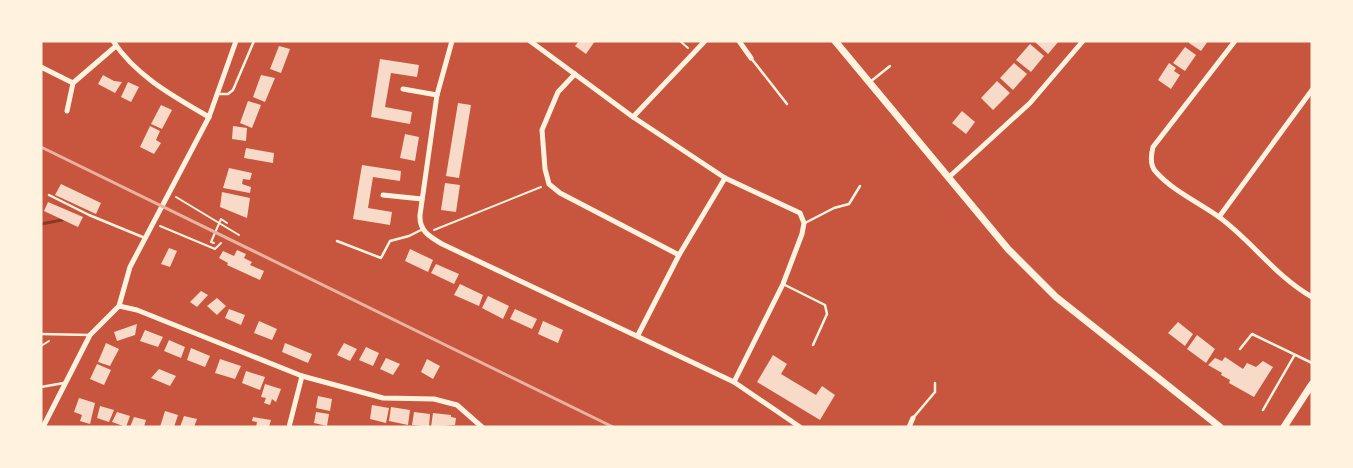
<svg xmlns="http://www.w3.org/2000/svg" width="1353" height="468" viewBox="0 0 1353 468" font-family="Overpass,sans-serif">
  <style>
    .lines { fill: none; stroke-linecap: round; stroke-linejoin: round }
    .stream { stroke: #8f3625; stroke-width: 3 }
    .building { fill: #f7dbc8 }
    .path { stroke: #fff3e0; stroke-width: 2 }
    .service { stroke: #fff3e0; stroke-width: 2.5 }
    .minor { stroke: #fff3e0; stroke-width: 5 }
    .tertiary { stroke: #fff3e0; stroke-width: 7 }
    .rail { stroke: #e9b49f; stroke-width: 3 }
  </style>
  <rect width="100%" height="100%" fill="#c8553d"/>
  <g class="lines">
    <path class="stream" d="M41,224L62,220"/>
  </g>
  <g class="building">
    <path d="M579,41H595L586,54L575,46Z"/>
    <path d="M1034,41H1059L1048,54Z"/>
    <path d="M1190,41H1208L1201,51L1189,43Z"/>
    <path d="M1030,44L1044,56L1031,72L1016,60Z"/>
    <path d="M279,46L290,49L281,73L270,69Z"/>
    <path d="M1185,47L1196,55L1185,71L1173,63Z"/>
    <path d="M380,59L419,65L417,77L391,73L385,107L412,112L410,124L371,117Z"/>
    <path d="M1014,63L1027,74L1013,90L1000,78Z"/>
    <path d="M1169,63L1176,68L1174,71L1180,75L1171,89L1158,80Z"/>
    <path d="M103,75L114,81L122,82L115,93L98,84Z"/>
    <path d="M261,75L275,78L265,102L253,97Z"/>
    <path d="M997,81L1010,93L993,110L981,98Z"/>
    <path d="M128,82L139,87L131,102L121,97Z"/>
    <path d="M248,101L261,105L252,128L240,123Z"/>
    <path d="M458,103L471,105L459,178L446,176Z"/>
    <path d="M161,105L172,110L162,129L151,124Z"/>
    <path d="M962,111L975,122L966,134L952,123Z"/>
    <path d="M150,126L160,131L156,140L161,143L154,154L140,147Z"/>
    <path d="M233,126L247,128L246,141L232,139Z"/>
    <path d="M405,134L419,137L415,161L400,158Z"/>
    <path d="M246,148L274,153L273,163L244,158Z"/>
    <path d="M362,165L401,171L400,181L373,177L368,208L392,212L390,225L353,219Z"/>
    <path d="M229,168L252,173L250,180L243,179L242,184L251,187L250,193L223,188Z"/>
    <path d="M445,183L460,185L456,212L441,210Z"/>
    <path d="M61,184L101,203L96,214L55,195Z"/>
    <path d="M222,192L250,198L247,218L220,207Z"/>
    <path d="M48,202L83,217L78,227L44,211Z"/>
    <path d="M169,248L177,251L170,267L161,264Z"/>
    <path d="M410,249L433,260L428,272L405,261Z"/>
    <path d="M237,250L246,254L244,258L252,262L250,265L264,271L260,280L227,265L228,263L219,258L223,251L234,256Z"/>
    <path d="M436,264L459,274L454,284L431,273Z"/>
    <path d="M460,284L483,295L479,306L454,295Z"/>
    <path d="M201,291L208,295L197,307L190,302Z"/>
    <path d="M488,296L509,306L503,319L482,308Z"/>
    <path d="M217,298L226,306L217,315L207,306Z"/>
    <path d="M229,309L245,315L241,325L225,318Z"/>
    <path d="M515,309L537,319L532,329L510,319Z"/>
    <path d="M259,321L277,329L272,340L254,333Z"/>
    <path d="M543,321L563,330L558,343L538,334Z"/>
    <path d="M1178,322L1193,334L1185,346L1168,333Z"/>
    <path d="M137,324L135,335L117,341L114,332Z"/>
    <path d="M145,330L163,337L158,347L140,341Z"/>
    <path d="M1197,335L1215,349L1206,363L1187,349Z"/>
    <path d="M169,340L185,347L181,358L164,351Z"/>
    <path d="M106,343L119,349L110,366L98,362Z"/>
    <path d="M285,343L312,354L308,363L282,352Z"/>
    <path d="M344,343L357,349L350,361L337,355Z"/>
    <path d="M366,347L379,353L373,366L359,360Z"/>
    <path d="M191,348L210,356L205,367L187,360Z"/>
    <path d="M773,355L787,364L781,374L816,395L822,386L835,395L820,420L757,382Z"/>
    <path d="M1225,357L1243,369L1247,363L1256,367L1263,361L1273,367L1254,397L1229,383L1230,380L1221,375L1222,373L1208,365L1215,358L1222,361Z"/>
    <path d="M386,358L400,364L393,375L380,369Z"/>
    <path d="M220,359L241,366L235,379L215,373Z"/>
    <path d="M427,359L440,366L433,379L421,372Z"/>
    <path d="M97,364L111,370L104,385L90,379Z"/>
    <path d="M159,369L176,376L170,386L151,378Z"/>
    <path d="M246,371L265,377L260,390L242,383Z"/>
    <path d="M265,384L281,389L276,402L272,399L270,405L264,403L266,398L261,397Z"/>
    <path d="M318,396L332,399L330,411L316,408Z"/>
    <path d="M79,398L95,403L90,424L80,421L82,415L74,412Z"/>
    <path d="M372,405L389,408L386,423L370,419Z"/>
    <path d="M100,406L114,410L109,422L97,418Z"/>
    <path d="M391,407L410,410L408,425L389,421Z"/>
    <path d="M165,411L178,415L174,427H160Z"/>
    <path d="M117,412L130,416L126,427L112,422Z"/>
    <path d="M316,412L329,414L327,426L314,423Z"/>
    <path d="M414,412L430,414L429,427L412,425Z"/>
    <path d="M433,413L451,415V417L456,418L455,425L431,427Z"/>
    <path d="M184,416L197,419L194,427H180Z"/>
    <path d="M134,417L146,420L144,427H130Z"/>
    <path d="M253,417L271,420L269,427H256L257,422L252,421Z"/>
  </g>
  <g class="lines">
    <g class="path">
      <path d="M680,41L688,48"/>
      <path d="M176,197L239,235"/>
      <path d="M160,226L215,249L221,243"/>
      <path d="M434,230L541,187"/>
      <path d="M214,243L211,242L221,219L227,223"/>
      <path d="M41,346L49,341"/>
    </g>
    <g class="service">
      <path d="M751,58L787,104"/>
      <path d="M870,82L890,66"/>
      <path d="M216,94H228L233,90L254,41"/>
      <path d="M49,195L89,215L145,238"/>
      <path d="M805,223L834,208L849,204L860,186"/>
      <path d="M337,241L381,258L390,241L409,236L423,229"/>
      <path d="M783,284L825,305L827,314L813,345"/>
      <path d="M41,334L90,335"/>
      <path d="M1240,349L1252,334L1312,363"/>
      <path d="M41,387L64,383"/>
      <path d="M1263,410L1294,356"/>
      <path d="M913,418L935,392V383"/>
    </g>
    <g class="minor">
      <path d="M113,41C136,76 173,96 209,117"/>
      <path d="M452,41L437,95L420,215C419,231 430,237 442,244L734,382L800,427"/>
      <path d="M530,41L633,117L725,178L800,213L804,223L802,234L783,284L734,382"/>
      <path d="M739,41L751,58"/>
      <path d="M1235,41L1153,147C1151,155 1150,166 1156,172C1173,191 1198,202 1219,217C1252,241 1275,276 1312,297"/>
      <path d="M41,67L73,83L116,46"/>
      <path d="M575,74L558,92L542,130L545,169L549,184L560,193L679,255"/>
      <path d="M403,89L437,95"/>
      <path d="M67,111L73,83"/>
      <path d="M633,117L705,41"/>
      <path d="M948,178L1030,103L1083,41"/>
      <path d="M383,195L422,199"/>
      <path d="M1219,217L1312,90"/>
      <path d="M119,306L137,310L302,376L383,398L434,399L457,405L482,427"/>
      <path d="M638,335L679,255L725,178"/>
      <path d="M43,427L90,335L119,306L130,267L209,117L236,41"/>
      <path d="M289,427L302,376"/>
      <path d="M909,427L913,418"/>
    </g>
    <g class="tertiary">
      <path d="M835,41L1008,249L1056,297L1220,427"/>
      <path d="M1284,427L1312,384"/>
    </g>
    <path class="rail" d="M41,147L613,427"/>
  </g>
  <rect width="1353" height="468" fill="none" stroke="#fff3e0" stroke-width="85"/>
</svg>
